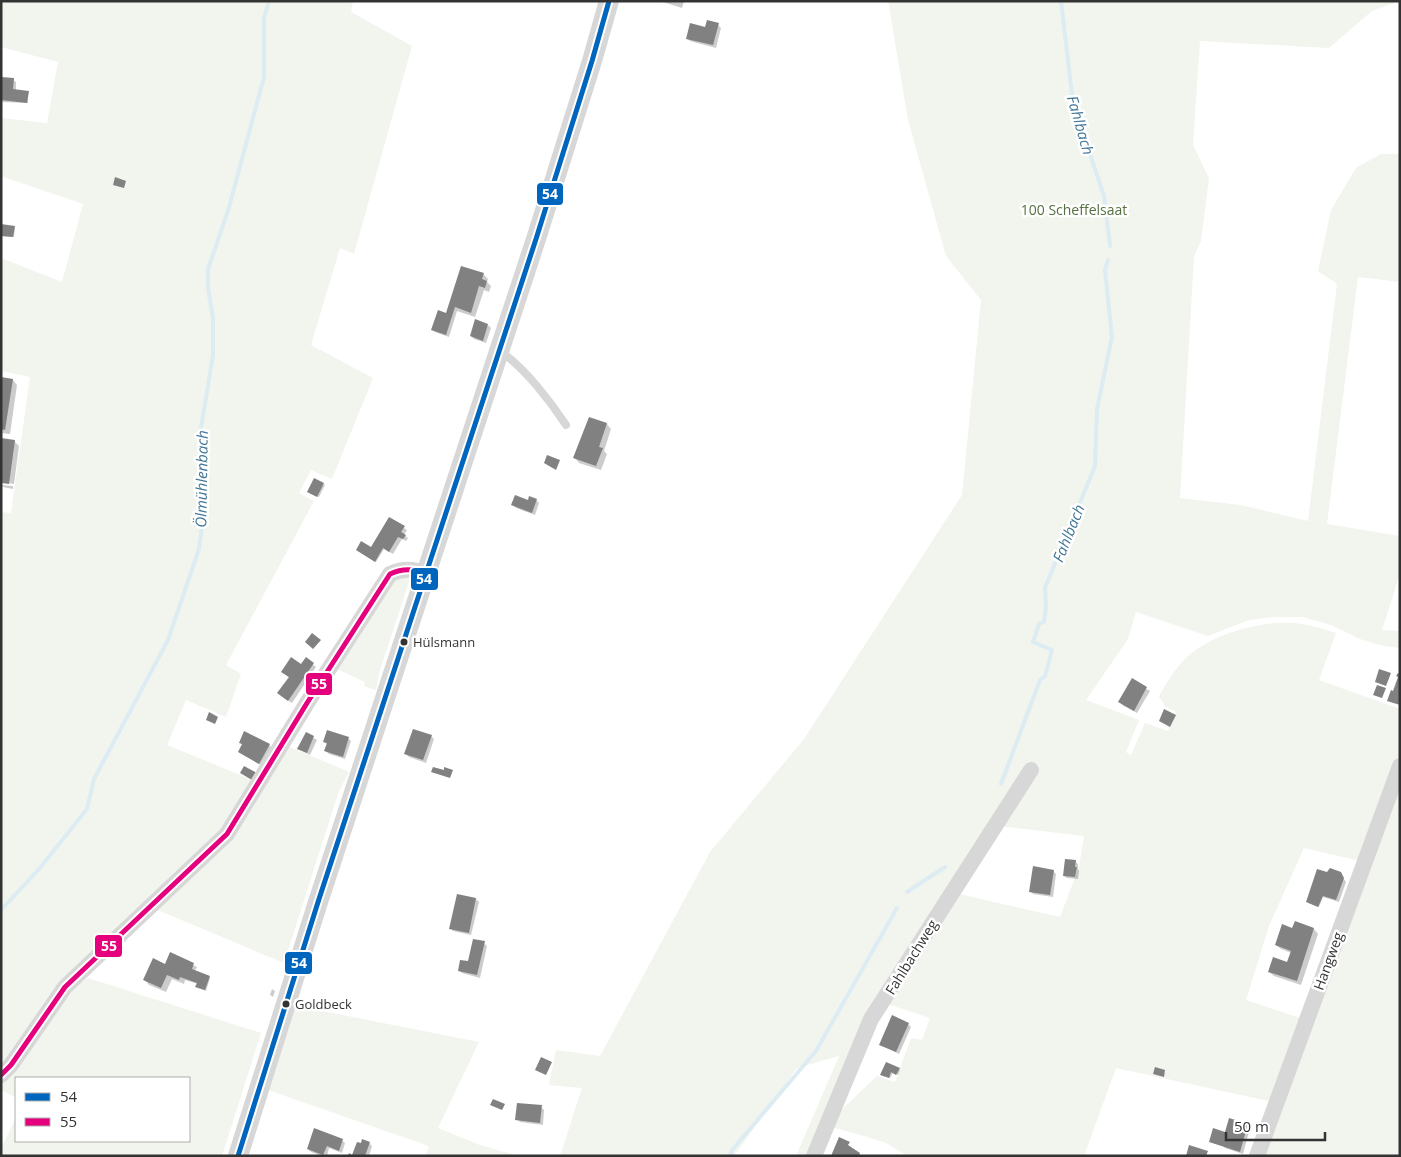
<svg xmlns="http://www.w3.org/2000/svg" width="1401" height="1157" viewBox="0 0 1401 1157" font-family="'Open Sans',sans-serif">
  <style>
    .green { fill: #f1f5ed }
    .shadow { fill: #0003 }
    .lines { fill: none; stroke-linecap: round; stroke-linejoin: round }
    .stream { stroke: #ddebf3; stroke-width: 4 }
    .building { fill: #818181 }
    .service { stroke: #d7d7d7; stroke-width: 8 }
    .minor { stroke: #d7d7d7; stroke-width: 16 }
    .tertiary { stroke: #d7d7d7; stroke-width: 20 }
    .bus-1-casing { stroke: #fff; stroke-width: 9 }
    .bus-2-casing { stroke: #fff; stroke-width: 9 }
    .bus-1 { stroke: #0065bd; stroke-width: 5 }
    .bus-2 { stroke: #e5007d; stroke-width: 5 }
    .bus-dot { fill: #333; stroke: #fff; stroke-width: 2 }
    .labels { text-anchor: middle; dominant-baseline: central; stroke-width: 5; stroke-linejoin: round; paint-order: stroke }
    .bus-label { font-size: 13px; fill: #333; stroke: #fff; text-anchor: start }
    .park-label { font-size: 14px; fill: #56703f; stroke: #fff }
    .street-label { font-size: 14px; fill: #333; stroke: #fff }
    .water-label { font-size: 15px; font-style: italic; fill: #3f7597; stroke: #fff }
    .line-badge { stroke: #fff; stroke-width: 2 }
    .badge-label { font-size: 14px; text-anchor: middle; font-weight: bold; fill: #fff }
  </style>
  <rect width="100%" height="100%" fill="#fff"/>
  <g class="green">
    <path d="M1,1H353L351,12L412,46L354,254L340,248L311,345L373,378L332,479L311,470L299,493L314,501L226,665L241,674L226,717L186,700L167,745L257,782L224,832L62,985L1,1070V512L11,513L30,377L1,371V258L62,282L83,204L1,176V118L47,123L58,62L1,47Z"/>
    <path d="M888,1H1400L1372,11L1329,48L1200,41L1193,145L1209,178L1201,241L1194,257L1180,498L1241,505L1308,521L1337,284L1318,271L1331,210L1356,168L1381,154H1400V282L1358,277L1327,524L1400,536V574L1382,630L1400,631V648L1384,646L1360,639L1331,625L1303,617H1275L1249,620L1208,636L1136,612L1128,639L1086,700L1139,720L1126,752L1131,755L1145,723L1168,731L1176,712L1166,707L1159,697C1165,685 1172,673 1182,662C1207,634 1265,618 1302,624C1313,626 1325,629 1336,633L1319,680L1400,709V759L1360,861L1304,848L1269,926L1246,1000L1303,1019L1400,778V1156H1261L1273,1102L1116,1068L1084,1156H908L884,1142L829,1126L834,1117L877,1076L895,1082L911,1038L922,1040L930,1018L884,1003L955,893L1060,917L1079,867L1084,836L998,826L869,1019L811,1156H796L839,1056L797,1068L734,1156H560L582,1088L549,1085L556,1050L600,1056L710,852L804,739L962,495L981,300L946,256L908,120Z"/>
    <path d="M411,576L379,673L376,690L364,686L365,682L335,668L392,581Z"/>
    <path d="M290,747L349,772L339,791L284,963L155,909L228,839Z"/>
    <path d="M88,978L261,1033L222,1156H1V1148L16,1118V1141H189V1078H16V1098L1,1090V1080L69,990Z"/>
    <path d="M292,1005L479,1042L438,1128L480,1145L519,1156H425L429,1147L426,1145L268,1090Z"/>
  </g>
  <g class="shadow">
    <path d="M660,1H684L682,8Z"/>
    <path d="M718,25L721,28L716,48L690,41L687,38Z"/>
    <path d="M1,78L13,80L16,82V91L28,92V103L1,102Z"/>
    <path d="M1,216L2,226L15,228L14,237L1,236Z"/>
    <path d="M483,274L488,279L487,282L491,286L489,292L484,290L475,317L457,311L449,337L435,332L432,329Z"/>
    <path d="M488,325L491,328L486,343L474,339L471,336Z"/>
    <path d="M13,380L17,385L10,434L1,433V384Z"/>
    <path d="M590,418L607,424L611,429L604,451L607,454L601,470L579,463L575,458Z"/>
    <path d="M14,441L19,446L14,484L1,482Z"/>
    <path d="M314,480L325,485L319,497L309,493Z"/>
    <path d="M1,485L13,486V489L3,487Z"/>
    <path d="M536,500L539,503L535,515L516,508L513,505Z"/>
    <path d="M390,519L407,530L404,535L408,538L406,541L402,539L393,554L384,549L376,562L358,551L372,549Z"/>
    <path d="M306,659L316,667L292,703L281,696L290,678L282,672L302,666Z"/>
    <path d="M1132,680L1150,691L1137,713L1122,705Z"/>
    <path d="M307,734L317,740L310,755L298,749Z"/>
    <path d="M431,736L434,739L426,763L409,757L406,754Z"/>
    <path d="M348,738L351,741L345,759L329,754L326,751L328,745L324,742Z"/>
    <path d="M240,742L269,745L272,748L262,766L239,752L243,745Z"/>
    <path d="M1075,861L1078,864V869L1079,871L1078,879L1067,878L1064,876Z"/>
    <path d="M1053,871L1056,874L1053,897L1033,894L1030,891Z"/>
    <path d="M1340,873L1346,882L1339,902L1323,897L1319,907L1307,902L1328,874Z"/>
    <path d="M476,899L479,902L471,935L453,931L450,928Z"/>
    <path d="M1314,929L1318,934L1301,985L1274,976L1269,972L1288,963L1291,953L1281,949L1276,945L1293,930Z"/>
    <path d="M484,943L487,946L480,978L462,973L459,970L468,963Z"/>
    <path d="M188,962L197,967L195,971L210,978L206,991L198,988V984L185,980L184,984L172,979L166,992L149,985L145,980L166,965Z"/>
    <path d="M272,989L275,991L273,997L270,995Z"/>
    <path d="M908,1024L911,1027L899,1054L881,1045Z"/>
    <path d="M899,1069L900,1070L898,1075L893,1073L890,1078L883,1075Z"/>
    <path d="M541,1107L544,1110L543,1125L520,1122L517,1119Z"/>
    <path d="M1247,1125L1250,1128L1243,1154L1225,1148L1222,1144L1224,1133Z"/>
    <path d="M342,1140L345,1143L342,1153L329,1148L327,1156H322L311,1152L308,1149Z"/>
    <path d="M369,1143L372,1146L369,1156H353Z"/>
  </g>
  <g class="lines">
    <g class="stream">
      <path d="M1061,1L1073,103L1104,196L1110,246"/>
      <path d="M1001,784L1040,680L1045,676L1052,650L1033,642L1039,624L1044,622L1046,607L1045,588L1095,466L1097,409L1112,337L1105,270L1108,260"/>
      <path d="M907,892L945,867"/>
      <path d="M1,910L40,868L87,809L94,779L168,640L199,549L204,511L201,428L213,355V318L208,288V269L228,211L264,77V18L269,1"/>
      <path d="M730,1156L732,1150L816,1051L897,908"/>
    </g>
  </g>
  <g class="building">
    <path d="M707,20L719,23L713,45L686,39L690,23L705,27Z"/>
    <path d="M1,77L14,78L13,89L29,91L27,103L1,100Z"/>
    <path d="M115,177L126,181L124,188L113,185Z"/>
    <path d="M1,224L15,226L13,237L1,236Z"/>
    <path d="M461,266L484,273L482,279L487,281L485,288L479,286L471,313L455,307L446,335L431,330L438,310L446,313Z"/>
    <path d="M475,319L488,324L483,341L470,336Z"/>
    <path d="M1,377L13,379L5,430L1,429Z"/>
    <path d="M589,417L607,423L599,447L603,448L596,466L573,458Z"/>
    <path d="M1,438L15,440L9,484L1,483Z"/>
    <path d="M547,455L560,460L556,470L544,463Z"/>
    <path d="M314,478L324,483L317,497L307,492Z"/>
    <path d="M515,495L528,500L529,496L537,499L532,513L511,505Z"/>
    <path d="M389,517L405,526L401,532L406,535L403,539L398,537L389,552L383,548L375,562L356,550L361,541L371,547Z"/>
    <path d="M312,633L321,640L313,649L305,642Z"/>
    <path d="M291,657L301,664L306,657L314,663L288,701L277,693L289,677L281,672Z"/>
    <path d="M1379,669L1391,673L1386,686L1375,682Z"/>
    <path d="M1398,673L1400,674V705L1387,701L1391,690L1393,691L1398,677L1396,676Z"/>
    <path d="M1132,678L1147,687L1134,711L1118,702Z"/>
    <path d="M1377,685L1386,688L1382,698L1373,695Z"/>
    <path d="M1164,709L1176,715L1170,727L1159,721Z"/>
    <path d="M209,712L218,717L215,724L206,720Z"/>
    <path d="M413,729L432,735L423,760L404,754Z"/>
    <path d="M327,730L349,737L343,757L324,751L327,743L323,742Z"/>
    <path d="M244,731L270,744L259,764L238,752L242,744L239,743Z"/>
    <path d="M306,732L314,736L307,753L297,749Z"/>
    <path d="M244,766L257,773L252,780L240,773Z"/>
    <path d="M433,767L444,770V767L453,770L450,778L431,772Z"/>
    <path d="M1065,859L1076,860L1075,867H1077L1075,877L1063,876Z"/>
    <path d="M1033,866L1054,870L1050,895L1029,892Z"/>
    <path d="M1330,868L1341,872L1344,878L1336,900L1323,896L1318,907L1306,902L1317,869L1327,872Z"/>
    <path d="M457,894L476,898L469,933L449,929Z"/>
    <path d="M1295,921L1314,928L1297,981L1268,972L1273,957L1287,962L1291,951L1275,945L1282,924L1292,928Z"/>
    <path d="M473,939L485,941L477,975L458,971L460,960L468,961Z"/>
    <path d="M170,952L194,963L192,969L210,976L205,990L195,987L197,983L180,977L179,980L167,975L161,988L143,980L153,958L165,964Z"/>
    <path d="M892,1015L909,1023L896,1052L879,1045Z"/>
    <path d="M541,1057L552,1062L546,1075L535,1070Z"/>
    <path d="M886,1062L900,1068L896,1075L891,1072L889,1078L880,1075Z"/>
    <path d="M1155,1067L1165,1070L1164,1077L1153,1074Z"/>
    <path d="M493,1099L505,1104L502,1110L490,1105Z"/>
    <path d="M517,1103L542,1105L540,1123L515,1120Z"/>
    <path d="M1229,1118L1248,1124L1240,1152L1209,1142L1213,1128L1225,1132Z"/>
    <path d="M314,1128L343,1139L339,1151L327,1146L323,1155L307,1149Z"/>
    <path d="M839,1137L850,1142L848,1145L860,1153L859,1156H831Z"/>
    <path d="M362,1139L370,1142L365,1156H348L349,1153L352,1155L357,1142L361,1143Z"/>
    <path d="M1189,1145L1208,1151L1206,1156H1186Z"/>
  </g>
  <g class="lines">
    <path class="service" d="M501,352C524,367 551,402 566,425"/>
    <g class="minor">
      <path d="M1,1075L11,1065L65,987L227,834L307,703L390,574C403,568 413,569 427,573"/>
      <path d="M814,1156L871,1019L1031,770"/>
      <path d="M1257,1156L1400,766"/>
    </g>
    <path class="tertiary" d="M238,1156L319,899L536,239L592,61L609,1"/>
    <defs>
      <path id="bus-1" d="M238,1156L319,899L536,239L592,61L609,1"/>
      <path id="bus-2" d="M1,1075L11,1065L65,987L227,834L307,703L390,574C403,568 413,569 427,573"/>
    </defs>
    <use href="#bus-1" class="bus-1-casing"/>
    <use href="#bus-2" class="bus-2-casing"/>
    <use href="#bus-1" class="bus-1"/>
    <use href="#bus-2" class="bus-2"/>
  </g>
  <g class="bus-dot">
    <circle cx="404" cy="642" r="4.5"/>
    <circle cx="286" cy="1004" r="4.5"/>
  </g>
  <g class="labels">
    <g class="bus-label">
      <text x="413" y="642">Hülsmann</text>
      <text x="295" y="1004">Goldbeck</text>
    </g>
    <g class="park-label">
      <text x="1074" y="209">100 Scheffelsaat</text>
    </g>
    <g class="street-label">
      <text transform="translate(911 957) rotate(-58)">Fahlbachweg</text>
      <text transform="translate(1328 961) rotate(-70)">Hangweg</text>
    </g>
    <g class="water-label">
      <text transform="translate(1081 125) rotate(74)">Fahlbach</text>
      <text transform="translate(201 479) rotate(-89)">Ölmühlenbach</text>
      <text transform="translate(1068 533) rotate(-68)">Fahlbach</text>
    </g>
  </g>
  <g class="line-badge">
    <rect x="536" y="182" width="28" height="24" rx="5" fill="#0065bd"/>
    <rect x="410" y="567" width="29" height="24" rx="5" fill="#0065bd"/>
    <rect x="305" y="672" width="28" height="24" rx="5" fill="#e5007d"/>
    <rect x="94" y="934" width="29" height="24" rx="5" fill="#e5007d"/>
    <rect x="284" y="951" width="29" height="24" rx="5" fill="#0065bd"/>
  </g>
  <g class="badge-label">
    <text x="550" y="199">54</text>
    <text x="424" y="584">54</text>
    <text x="319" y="689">55</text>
    <text x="109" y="951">55</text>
    <text x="299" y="968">54</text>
  </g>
  <rect width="1401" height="1157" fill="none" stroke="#333333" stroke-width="5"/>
  <rect x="15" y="1077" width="175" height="65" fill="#ffffff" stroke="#adadad"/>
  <rect x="25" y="1093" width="25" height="8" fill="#0065bd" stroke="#adadad"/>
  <text x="60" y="1102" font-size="15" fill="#333333">54</text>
  <rect x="25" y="1118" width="25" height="8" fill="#e5007d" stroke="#adadad"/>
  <text x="60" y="1127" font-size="15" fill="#333333">55</text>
  <path d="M1226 1132v8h99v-8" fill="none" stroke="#333333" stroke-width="2.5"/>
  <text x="1234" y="1132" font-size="15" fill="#333333" stroke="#ffffff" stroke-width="4" paint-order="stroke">50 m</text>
</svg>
